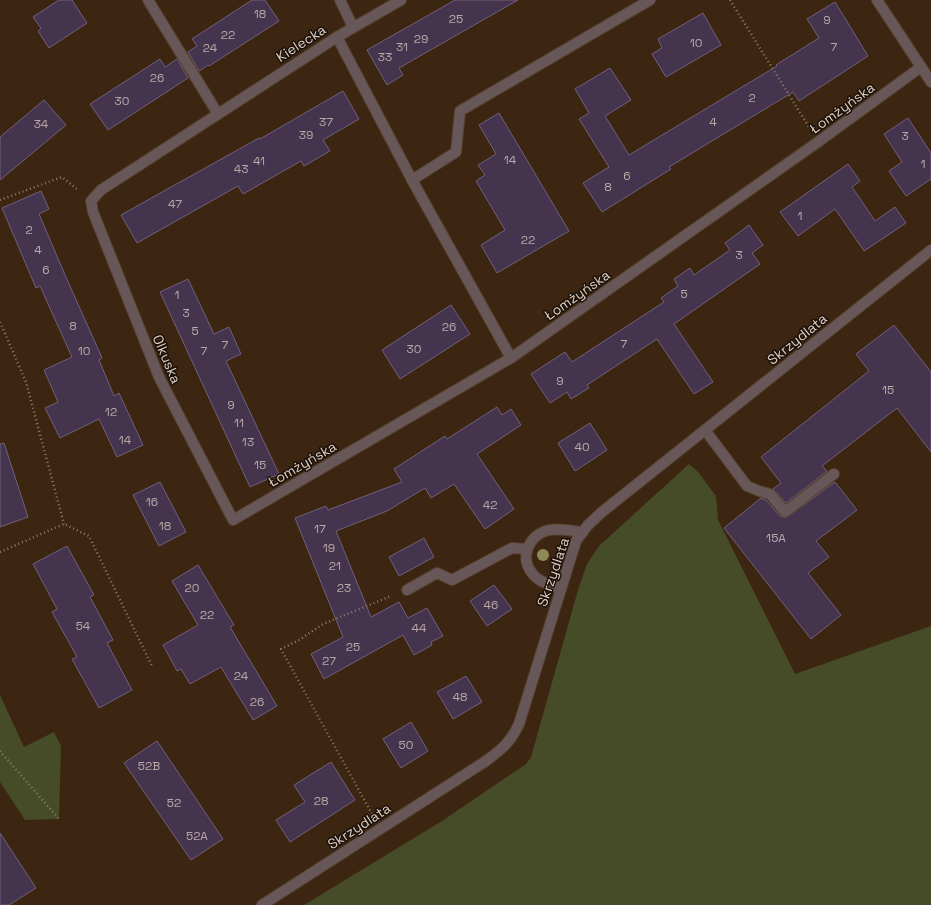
<svg xmlns="http://www.w3.org/2000/svg" width="931" height="905" viewBox="0 0 931 905" font-family="'Space Grotesk',sans-serif">
  <style>
    .green { fill: #464c28 }
    .building { fill: #44344d; stroke: #72607c }
    .lines { fill: none; stroke-linecap: round; stroke-linejoin: round }
    .service-casing { stroke: #56402e; stroke-width: 12 }
    .minor-casing { stroke: #56402e; stroke-width: 12 }
    .path { stroke: #907d6d; stroke-width: 2.5; stroke-dasharray: 1 3; stroke-linecap: butt }
    .service { stroke: #675758; stroke-width: 10 }
    .minor { stroke: #675758; stroke-width: 10 }
    .tree { fill: #8d8a58 }
    .labels { text-anchor: middle; dominant-baseline: central; stroke-width: 3; stroke-linejoin: round; paint-order: stroke }
    .number-label { font-size: 12px; fill: #b8a9a6 }
    .street-label { font-size: 14px; fill: #dfd0c4; stroke: #1b1109 }
  </style>
  <rect width="100%" height="100%" fill="#3c2511"/>
  <g class="green">
    <path d="M689,464L698,472L716,496L718,520L795,674L931,626V905H304L442,821L526,764L531,757L578,590L587,564L599,546Z"/>
    <path d="M0,695L24,747L54,732L61,746L59,819L25,820L0,782Z"/>
  </g>
  <g class="building">
    <path d="M59,0H72L87,23L49,48L38,31L41,28L33,17Z"/>
    <path d="M252,0H265L279,21L209,66L208,65L199,71L188,52L197,46L192,39Z"/>
    <path d="M455,0H518L399,68L403,75L387,85L367,50Z"/>
    <path d="M835,2L868,56L799,101L793,92L669,167L671,169L602,212L583,183L609,167L579,119L589,113L575,89L610,68L631,100L605,116L629,155L777,66L776,65L819,38L807,19Z"/>
    <path d="M703,13L721,45L666,77L652,54L662,48L658,39Z"/>
    <path d="M160,59L165,67L177,59L188,78L108,130L90,104Z"/>
    <path d="M343,91L359,119L323,140L330,151L304,166L301,161L243,194L238,186L137,243L121,215L259,138L260,139Z"/>
    <path d="M44,100L66,125L0,180V137Z"/>
    <path d="M499,113L569,231L497,273L481,245L505,230L476,181L485,175L478,165L496,154L479,125Z"/>
    <path d="M908,118L931,153V179L906,196L889,171L902,162L884,134Z"/>
    <path d="M848,164L860,181L852,187L875,221L895,207L906,223L864,251L835,209L798,236L780,212Z"/>
    <path d="M41,191L49,209L39,214L65,275L102,358L99,360L114,396L119,393L143,445L117,457L99,419L60,438L45,408L58,402L44,370L72,357L40,286L36,288L2,208Z"/>
    <path d="M749,225L763,245L752,253L760,264L674,324L713,382L694,394L657,339L587,385L589,388L571,399L567,392L550,403L531,374L565,352L572,362L664,302L661,298L678,286L674,279L690,268L694,275L730,250L725,243Z"/>
    <path d="M188,279L214,334L229,327L241,354L226,361L279,474L250,487L160,292Z"/>
    <path d="M451,305L470,334L400,379L382,350Z"/>
    <path d="M894,325L931,372V452L897,408L822,466L827,471L786,503L773,489L781,483L761,457L869,371L856,354Z"/>
    <path d="M497,407L502,415L511,409L521,425L477,454L514,509L485,529L454,484L431,498L425,488L387,511L336,531L371,617L399,602L408,618L427,608L443,636L431,642L432,645L414,655L403,635L324,679L311,654L343,637L295,518L326,506L328,510L402,482L394,469L445,436L447,439Z"/>
    <path d="M590,423L607,450L575,471L558,443Z"/>
    <path d="M4,443L28,517L0,527V444Z"/>
    <path d="M160,482L186,532L159,546L133,495Z"/>
    <path d="M835,482L857,510L816,541L829,557L808,573L841,615L811,639L724,528L761,498L766,500L780,516L786,518Z"/>
    <path d="M424,538L434,557L399,576L389,557Z"/>
    <path d="M67,546L94,595L90,597L113,640L107,643L132,690L99,708L72,659L77,657L52,612L57,609L33,564Z"/>
    <path d="M198,565L234,625L230,627L277,706L253,720L221,667L190,684L181,669L177,671L163,645L198,625L172,581Z"/>
    <path d="M494,585L512,609L487,626L470,601Z"/>
    <path d="M466,676L482,702L453,719L437,692Z"/>
    <path d="M411,722L428,751L401,768L383,739Z"/>
    <path d="M157,741L223,839L191,860L124,763Z"/>
    <path d="M331,762L355,800L290,842L276,820L305,802L294,785Z"/>
    <path d="M0,833L36,888L9,905H0Z"/>
  </g>
  <g class="lines">
    <defs>
      <g id="service">
        <path d="M337,37L412,180L511,358"/>
        <path d="M412,180L456,152L460,111L650,0"/>
        <path d="M705,430L747,486L759,491L770,494L785,512L834,474"/>
        <path d="M561,589C551,585 538,582 532,573C519,557 529,535 549,530C560,528 572,531 583,532"/>
        <path d="M407,590L437,573L452,580L512,548L527,549"/>
      </g>
      <g id="minor">
        <path d="M148,0L218,114"/>
        <path d="M340,0L353,27"/>
        <path d="M401,0L337,37L101,190L91,201L93,212L159,377L233,520L511,358L818,142L921,67"/>
        <path d="M877,0L931,82"/>
        <path d="M262,905L486,761C502,749 510,743 519,724L576,541L588,525L602,512L931,250"/>
      </g>
    </defs>
    <use href="#service" class="service-casing"/>
    <use href="#minor" class="minor-casing"/>
    <g class="path">
      <path d="M730,0L809,127"/>
      <path d="M0,200L62,177L78,190"/>
      <path d="M0,322L26,382L64,524"/>
      <path d="M0,552L64,524L89,536L152,666"/>
      <path d="M0,751L59,819"/>
      <path d="M372,814L281,649L299,640L323,624L391,596"/>
    </g>
    <use href="#service" class="service"/>
    <use href="#minor" class="minor"/>
  </g>
  <circle class="tree" cx="543" cy="555" r="6"/>
  <g class="labels">
    <g class="number-label">
      <text x="260" y="14">18</text>
      <text x="456" y="19">25</text>
      <text x="827" y="20">9</text>
      <text x="228" y="35">22</text>
      <text x="421" y="39">29</text>
      <text x="696" y="43">10</text>
      <text x="402" y="47">31</text>
      <text x="834" y="47">7</text>
      <text x="210" y="48">24</text>
      <text x="385" y="57">33</text>
      <text x="157" y="78">26</text>
      <text x="752" y="98">2</text>
      <text x="122" y="101">30</text>
      <text x="326" y="122">37</text>
      <text x="713" y="122">4</text>
      <text x="41" y="124">34</text>
      <text x="306" y="135">39</text>
      <text x="905" y="136">3</text>
      <text x="510" y="160">14</text>
      <text x="259" y="161">41</text>
      <text x="923" y="164">1</text>
      <text x="241" y="169">43</text>
      <text x="627" y="176">6</text>
      <text x="608" y="187">8</text>
      <text x="175" y="204">47</text>
      <text x="800" y="216">1</text>
      <text x="29" y="230">2</text>
      <text x="528" y="240">22</text>
      <text x="38" y="250">4</text>
      <text x="739" y="255">3</text>
      <text x="46" y="270">6</text>
      <text x="684" y="294">5</text>
      <text x="177" y="295">1</text>
      <text x="186" y="313">3</text>
      <text x="73" y="326">8</text>
      <text x="449" y="327">26</text>
      <text x="195" y="331">5</text>
      <text x="624" y="344">7</text>
      <text x="225" y="345">7</text>
      <text x="414" y="349">30</text>
      <text x="84" y="351">10</text>
      <text x="204" y="351">7</text>
      <text x="560" y="381">9</text>
      <text x="888" y="390">15</text>
      <text x="231" y="405">9</text>
      <text x="111" y="412">12</text>
      <text x="239" y="423">11</text>
      <text x="125" y="440">14</text>
      <text x="248" y="442">13</text>
      <text x="582" y="447">40</text>
      <text x="260" y="465">15</text>
      <text x="152" y="502">16</text>
      <text x="490" y="505">42</text>
      <text x="165" y="526">18</text>
      <text x="320" y="529">17</text>
      <text x="776" y="538">15A</text>
      <text x="329" y="548">19</text>
      <text x="335" y="566">21</text>
      <text x="192" y="588">20</text>
      <text x="344" y="588">23</text>
      <text x="491" y="605">46</text>
      <text x="207" y="615">22</text>
      <text x="83" y="626">54</text>
      <text x="419" y="628">44</text>
      <text x="353" y="647">25</text>
      <text x="329" y="661">27</text>
      <text x="241" y="676">24</text>
      <text x="460" y="697">48</text>
      <text x="257" y="702">26</text>
      <text x="406" y="745">50</text>
      <text x="149" y="766">52B</text>
      <text x="321" y="801">28</text>
      <text x="174" y="803">52</text>
      <text x="197" y="836">52A</text>
    </g>
    <g class="street-label">
      <text transform="translate(301 43) rotate(-33)">Kielecka</text>
      <text transform="translate(842 108) rotate(-36)">Łomżyńska</text>
      <text transform="translate(577 295) rotate(-35)">Łomżyńska</text>
      <text transform="translate(797 339) rotate(-39)">Skrzydlata</text>
      <text transform="translate(167 359) rotate(67)">Olkuska</text>
      <text transform="translate(302 464) rotate(-30)">Łomżyńska</text>
      <text transform="translate(553 572) rotate(-71)">Skrzydlata</text>
      <text transform="translate(359 826) rotate(-33)">Skrzydlata</text>
    </g>
  </g>
</svg>
